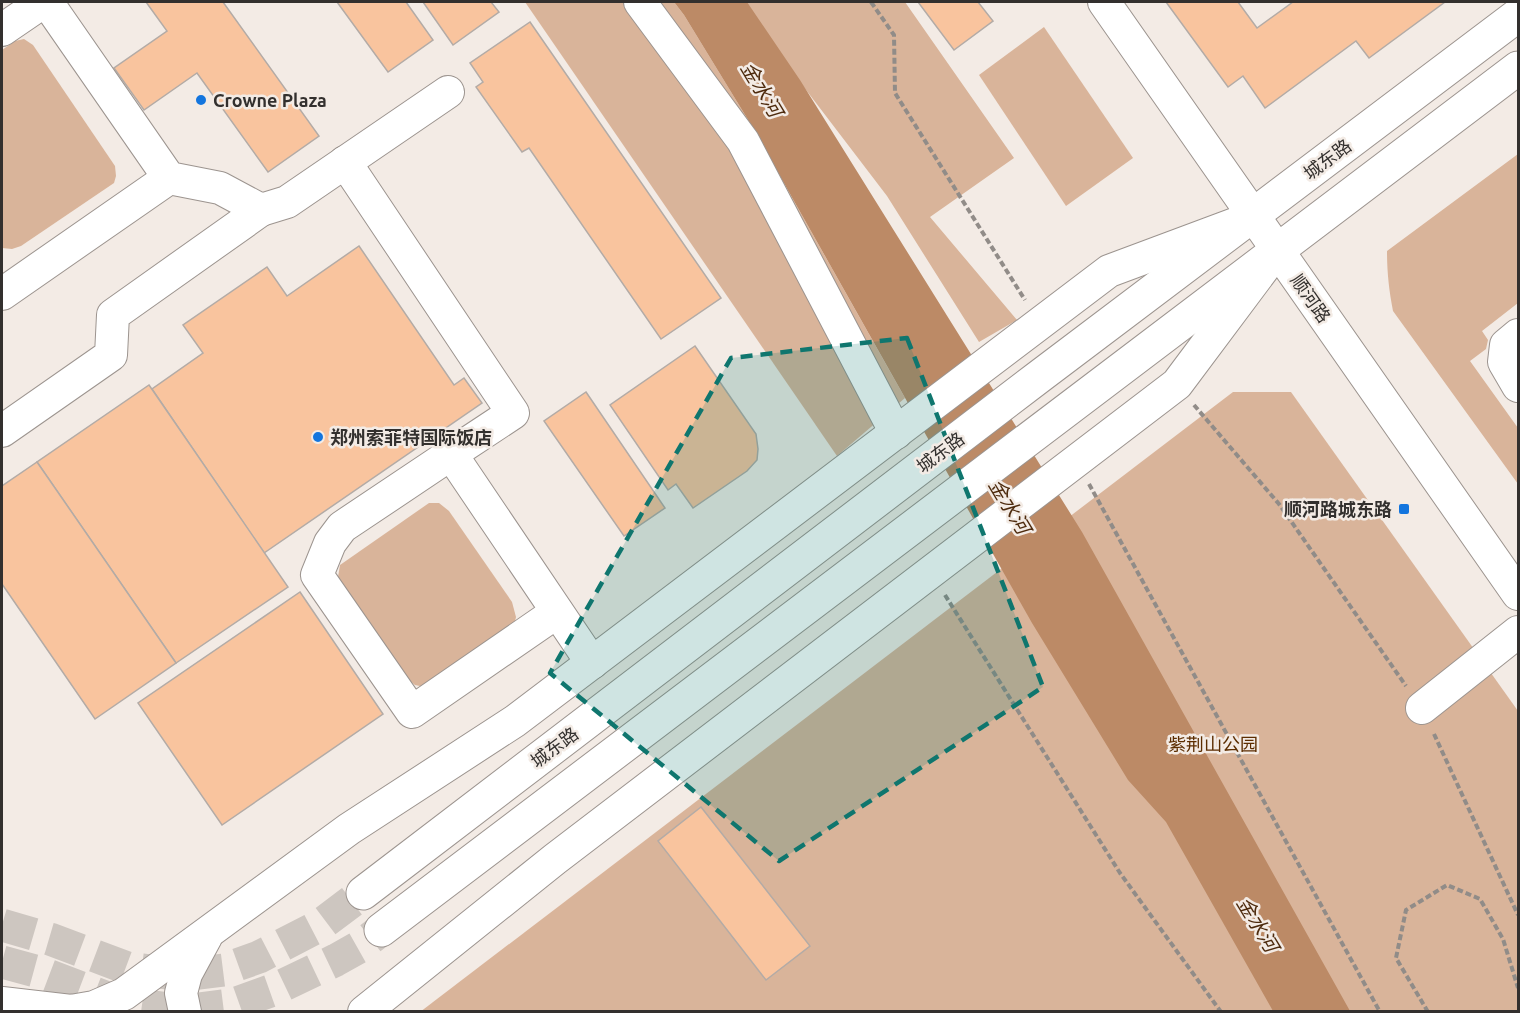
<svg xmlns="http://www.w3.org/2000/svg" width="1520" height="1013" viewBox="0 0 1520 1013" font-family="Ubuntu,'Noto Sans SC',sans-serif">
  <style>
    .green { fill: #d9b49a }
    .water { fill: #bc8a66 }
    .building { fill: #f9c49e; stroke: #b3aba6; stroke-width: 1.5 }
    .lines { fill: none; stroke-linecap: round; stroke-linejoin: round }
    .major-tunnel { stroke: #cdc6c0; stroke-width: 33; stroke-dasharray: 33 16; stroke-linecap: butt }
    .minor-casing { stroke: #9c948f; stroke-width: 34 }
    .major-casing { stroke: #9c948f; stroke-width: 35 }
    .path { stroke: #918c88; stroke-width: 4; stroke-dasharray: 6 3; stroke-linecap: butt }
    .minor { stroke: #fff; stroke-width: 32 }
    .major { stroke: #fff; stroke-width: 33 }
    .marked { fill: #0f766e; fill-opacity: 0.2; stroke: #0f766e; stroke-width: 4.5; stroke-dasharray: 12 8; stroke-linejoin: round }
    .poi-dot { fill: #1375de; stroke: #f3ebe5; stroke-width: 2 }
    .labels { text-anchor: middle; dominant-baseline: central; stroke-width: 5; stroke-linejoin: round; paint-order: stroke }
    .poi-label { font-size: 18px; font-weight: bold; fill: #33302e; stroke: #f3ebe5; text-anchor: start }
    .street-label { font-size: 18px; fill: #33302e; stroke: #f3ebe5 }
    .park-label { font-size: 18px; fill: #5c2d00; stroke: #f3ebe5 }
    .water-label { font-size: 20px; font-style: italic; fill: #4e2b0e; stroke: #f3ebe5 }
  </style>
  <rect width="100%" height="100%" fill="#f3ebe5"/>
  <g class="green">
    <path d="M525,2H674L684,15L750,123L905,398L837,456Z"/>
    <path d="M739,2H905L1014,158L930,217L1017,320L979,342L887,196Z"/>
    <path d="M1044,27L1133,158L1066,206L979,75Z"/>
    <path d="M24,39L33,45L115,166L116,176L114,183L21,246L12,249L2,248V50L15,41Z"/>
    <path d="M1518,154V303L1482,331L1488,340L1486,349L1470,361L1518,428V484L1393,311C1389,290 1387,272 1387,251Z"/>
    <path d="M1233,392H1291L1518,711V1011L420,1012Z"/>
    <path d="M429,503H439L449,511L512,602L516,617L514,626L425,687L415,685L404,676L341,586L338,577L340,565Z"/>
  </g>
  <path class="water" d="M674,2H747L800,80L1082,532L1350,1011H1273L1166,822L1128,780L1032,623L750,123L684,15Z"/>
  <g class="building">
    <path d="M146,2H223L319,136L268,172L197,73L144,110L114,68L167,31Z"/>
    <path d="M337,2H406L433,40L388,72Z"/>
    <path d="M423,2H491L499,12L453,45Z"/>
    <path d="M918,2H978L993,21L954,50Z"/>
    <path d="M1166,2H1238L1257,28L1293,2H1445L1369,58L1356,41L1265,108L1243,76L1228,87Z"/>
    <path d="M530,22L721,298L661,339L529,148L522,152L476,87L483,82L470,63Z"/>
    <path d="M359,246L454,385L464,378L482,403L264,553L152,389L203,353L183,325L267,267L287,296Z"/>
    <path d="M695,346L756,434L758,449L757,460L747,471L693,508L676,484L668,490L610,405Z"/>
    <path d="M149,385L288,587L176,663L37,462Z"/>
    <path d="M586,392L665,508L624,536L544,421Z"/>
    <path d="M37,462L176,663L95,719L2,584V486Z"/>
    <path d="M300,592L383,714L222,825L138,703Z"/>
    <path d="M701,807L810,946L766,980L658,841Z"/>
  </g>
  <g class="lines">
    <g class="major-tunnel">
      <path d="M2,925L50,939L127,968L183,975L223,970L259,957L319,926L363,893"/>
      <path d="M2,962L39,972L118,1002L183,1011L231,1005L273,990L336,960L359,947L381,930"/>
    </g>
    <defs>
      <g id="minor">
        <path d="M47,2L169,178L220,188L261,210L287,202L448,92"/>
        <path d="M640,2L743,141L896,433"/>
        <path d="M1104,2L1518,594"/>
        <path d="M2,30L43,2"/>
        <path d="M345,162L513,413L451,454L592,663"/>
        <path d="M2,294L169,178"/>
        <path d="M1518,335L1506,345L1504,362L1518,386"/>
        <path d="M2,431L111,355L113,315L261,210"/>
        <path d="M451,454L342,527L330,543L317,575L412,712L557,612"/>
        <path d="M1422,708L1518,632"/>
        <path d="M2,1003L71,1011L94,1007L124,994L349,829L515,721L1109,271L1235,224"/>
        <path d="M185,1012L181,993L186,974L206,937"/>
        <path d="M364,1012L555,859L1177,384L1266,265"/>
      </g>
      <g id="major">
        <path d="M363,893L1040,376L1518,15"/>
        <path d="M381,930L1518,68"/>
        <path d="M2,1007L5,1012"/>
      </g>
    </defs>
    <use href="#minor" class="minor-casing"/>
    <use href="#major" class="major-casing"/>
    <g class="path">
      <path d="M871,2L894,35L895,93L1025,300"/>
      <path d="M1194,405L1279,504L1406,686"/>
      <path d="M1089,484L1380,1012"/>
      <path d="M945,595L1120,873L1221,1012"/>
      <path d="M1434,734L1518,915"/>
      <path d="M1428,1012L1396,958L1406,910L1447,885L1480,899L1503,939L1518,988"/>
    </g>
    <use href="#minor" class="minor"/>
    <use href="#major" class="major"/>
  </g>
  <path class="marked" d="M907,338L1043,687L779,861L550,673L731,358Z"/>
  <g class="poi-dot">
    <circle cx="201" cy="100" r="6"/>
    <circle cx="318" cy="437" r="6"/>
    <rect x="1398" y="503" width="12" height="12" rx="3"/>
  </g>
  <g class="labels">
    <g class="poi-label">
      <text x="213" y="100">Crowne Plaza</text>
      <text x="330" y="437">郑州索菲特国际饭店</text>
      <text x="1392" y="509" text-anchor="end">顺河路城东路</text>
    </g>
    <g class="street-label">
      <text transform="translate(1327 159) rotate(-37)">城东路</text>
      <text transform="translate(1311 298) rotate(55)">顺河路</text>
      <text transform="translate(940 452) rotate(-37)">城东路</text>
      <text transform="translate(554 747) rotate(-37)">城东路</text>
    </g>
    <g class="park-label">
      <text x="1213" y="744">紫荆山公园</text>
    </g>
    <g class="water-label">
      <text transform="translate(762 89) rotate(59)">金水河</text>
      <text transform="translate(1010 506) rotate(59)">金水河</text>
      <text transform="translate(1258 924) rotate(59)">金水河</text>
    </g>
  </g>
  <rect width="1520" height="1013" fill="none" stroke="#33302e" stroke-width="6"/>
</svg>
